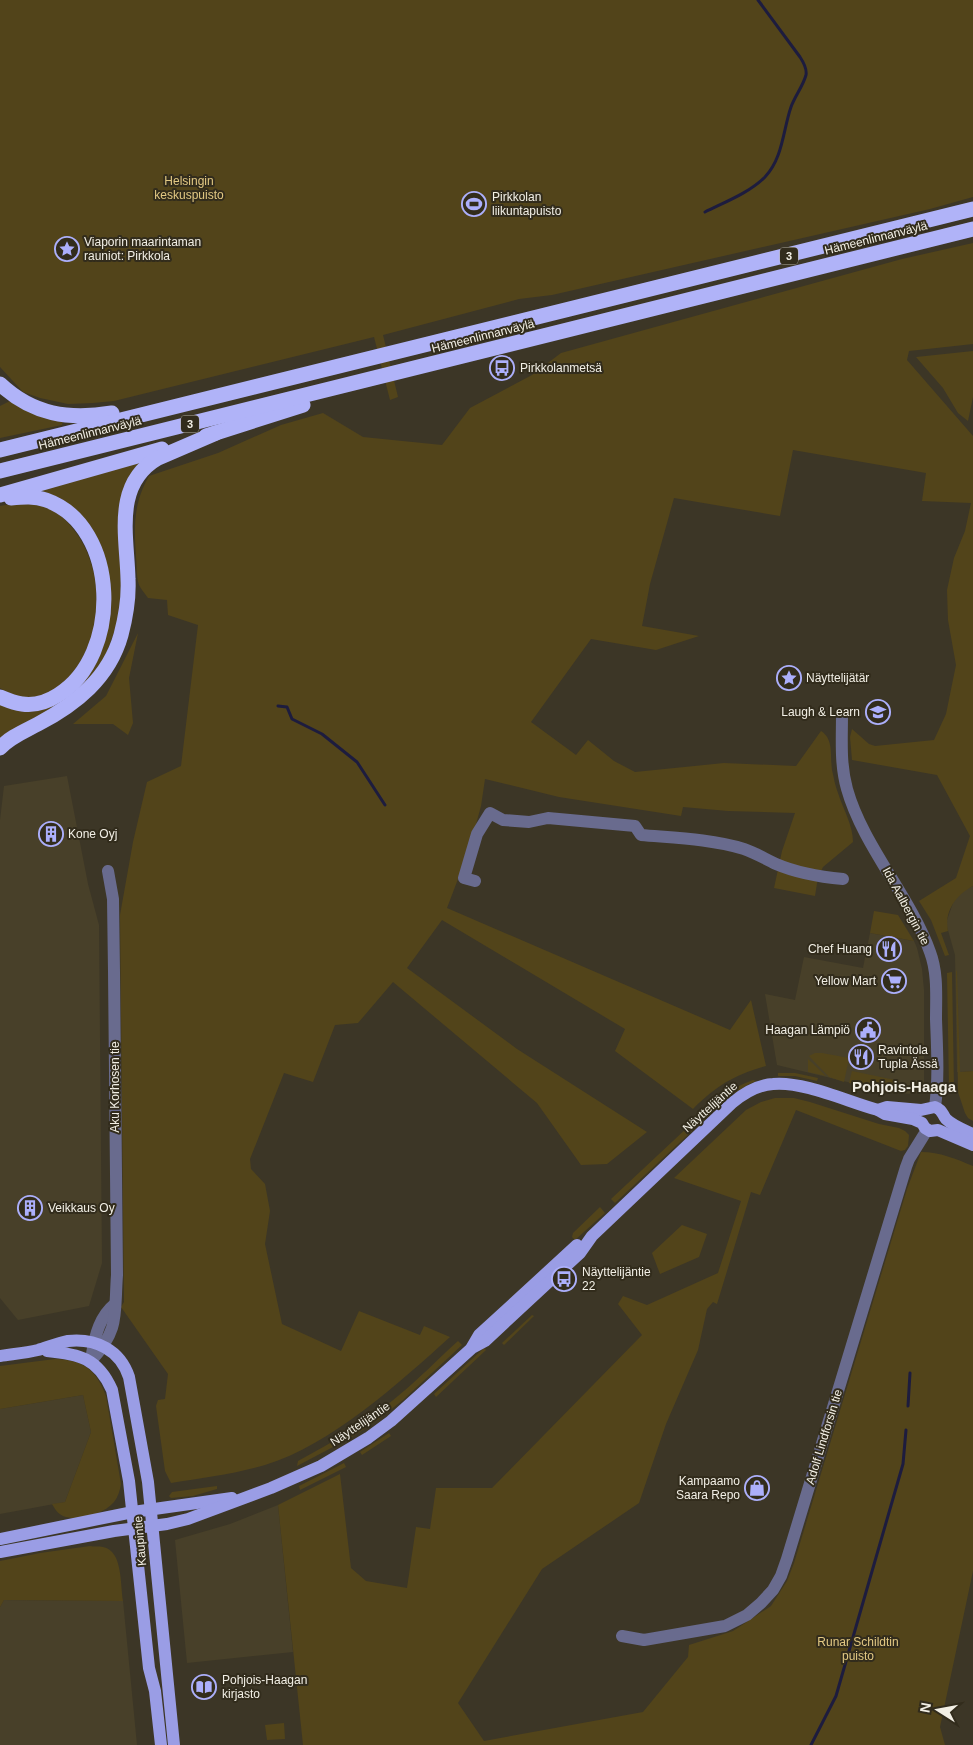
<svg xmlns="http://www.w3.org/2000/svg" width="973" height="1745" viewBox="0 0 973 1745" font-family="Arial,sans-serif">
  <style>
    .built { fill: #484029 }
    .green { fill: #52441a }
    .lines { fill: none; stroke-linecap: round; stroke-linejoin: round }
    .stream { stroke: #1d1c3e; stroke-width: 3 }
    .minor { stroke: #696b8e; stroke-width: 12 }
    .major { stroke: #9a9de5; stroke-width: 12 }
    .highway { stroke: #b0b3f8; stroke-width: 15 }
    .labels { text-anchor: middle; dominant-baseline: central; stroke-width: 4; stroke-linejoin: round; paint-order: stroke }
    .shield { fill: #322c1c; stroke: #b8b4a9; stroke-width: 1 }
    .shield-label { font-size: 11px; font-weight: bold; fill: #f2efe5 }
    .park-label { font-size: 12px; fill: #e2c883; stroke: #322c1c }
    .poi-label { font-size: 12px; fill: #f2efe5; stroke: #322c1c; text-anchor: start }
    .street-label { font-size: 12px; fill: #f2efe5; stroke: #322c1c }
    .quarter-label { font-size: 15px; font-weight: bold; fill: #f2efe5; stroke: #322c1c }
  </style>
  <rect width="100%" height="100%" fill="#3c3626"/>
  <g class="built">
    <path d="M67,776L88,884L99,925L102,1263L89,1306L18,1320L0,1298V820L4,786Z"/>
    <path d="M973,886V1071L961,1072H957L955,955L946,923L954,900L963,891Z"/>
    <path d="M870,933L914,941L917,948L922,969L924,990V1089L914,1094L893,1093L777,1065L765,994L795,1000L804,957L863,968Z"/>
    <path d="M83,1395L91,1432L65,1502L0,1514V1409Z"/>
    <path d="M278,1505L293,1652L187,1663L175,1540L230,1524Z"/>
    <path d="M4,1600L123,1601L137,1745H0V1607Z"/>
  </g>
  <g class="green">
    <path d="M0,0H973V197L930,209L552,295L519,299L383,335L398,397L390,400L374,337L114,401L93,403L68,404L40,398L23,392L0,367Z"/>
    <path d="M973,243V344L909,351L907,360L973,436V886C956,895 944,911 948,931L941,933L949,955L945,956L931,920L919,901L956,878L970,836L937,775L852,760L850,737L852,729L869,744L875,746L934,740L946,714L956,665L948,620L947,590L954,558L965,531L971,503L922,501L926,473L793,450L780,516L674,498L650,584L642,626L699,636L656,650L591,639L531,722L576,755L588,740L614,761L635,772L724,763L796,766L821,731C834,739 830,756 832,770C834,778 835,786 838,793C843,809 853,825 853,842L823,867L818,877L815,896L774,888L782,851L795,813L728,811L683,807L681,816L559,797L485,779L481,806L469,850L447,908L730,1030L751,1000L766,1066C734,1075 716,1086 693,1109L615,1051L625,1029L442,920L407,968L517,1049L647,1132L607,1164L581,1165L537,1103L393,982L358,1023L335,1025L313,1082L284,1073L250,1159L251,1169L265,1184L270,1211L265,1244L282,1324L341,1351L359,1311L420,1335L424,1326L450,1337C399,1383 331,1445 265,1465C234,1474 202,1478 171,1483L165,1471L156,1406L158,1400L165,1399L168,1374L121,1307L124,1302L120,915L133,842L147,782L181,766L198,625L168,615L167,600L148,598C145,594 141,589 139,585C136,576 137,566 136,557C134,527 133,504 149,476L218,453L281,425L323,413L363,437L442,445L470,408L532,375L561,353L902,259Z"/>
    <path d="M973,351V397L968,421L958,413L943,388L916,357Z"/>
    <path d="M10,401L63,421L62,425L0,438V406Z"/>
    <path d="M141,462L122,565L120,616L105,657L96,672L76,695L0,739V704L42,710L104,639L86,525C73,503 63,498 39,490Z"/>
    <path d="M16,503C24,504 34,503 42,505C54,508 62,516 70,525C90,548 98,578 97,609C96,643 70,694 32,698C21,699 10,694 0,688V506Z"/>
    <path d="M138,633L129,678L133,723L128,735L113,724H73L106,696Z"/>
    <path d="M874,911L898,915L914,941L870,933Z"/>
    <path d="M957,970L960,1072L973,1071V1121L968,1118L965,1113L958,1092L956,972Z"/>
    <path d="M952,972L954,1088L949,1087L947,973Z"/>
    <path d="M815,1053H822L849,1058L844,1082L829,1077L809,1056Z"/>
    <path d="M808,1059L826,1076L808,1072Z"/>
    <path d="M852,1071L895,1080L893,1093L849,1083Z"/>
    <path d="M778,1073H795L818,1078L817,1081L795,1076H778Z"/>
    <path d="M753,1080L756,1081C735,1090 720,1104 704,1120L699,1116C715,1101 732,1087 753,1080Z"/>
    <path d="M775,1098H794L810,1102L879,1124L899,1128L905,1131L909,1135L908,1146L905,1150L901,1151L796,1110L760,1195L751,1192L717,1304L713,1302L707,1309L698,1350L666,1424L639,1503L542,1569L458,1703L484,1741L643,1712L688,1657L689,1645L733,1631L771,1606L787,1581L794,1563L907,1189L921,1152C940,1152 956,1159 973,1166V1571L940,1727L945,1745H303L278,1505L340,1474L351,1568L366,1581L407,1588L416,1527L430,1529L436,1488H492L642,1335L618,1304L623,1296L647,1305L718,1273L741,1201L674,1178L746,1110L761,1102Z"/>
    <path d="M689,1126L693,1130L615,1203L611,1199Z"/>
    <path d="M600,1207L605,1213L575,1240L572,1237L573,1233Z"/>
    <path d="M682,1225L707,1234L699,1257L660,1274L652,1253Z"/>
    <path d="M532,1315L534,1316L504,1345L502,1343Z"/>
    <path d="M458,1341L462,1345L403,1400L379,1419L352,1437L297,1466L298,1461C333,1442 368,1422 398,1396C419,1379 438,1359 458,1341Z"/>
    <path d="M484,1348L486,1350L436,1397L434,1394Z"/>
    <path d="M55,1359C83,1360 96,1369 106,1396L121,1484C120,1490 118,1497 114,1502C104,1514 78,1522 63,1516C57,1513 55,1509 52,1504L65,1502L91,1432L83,1395L0,1409V1366Z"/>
    <path d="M389,1433L391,1436L362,1455L360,1452Z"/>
    <path d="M344,1463L346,1467L300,1490L299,1486Z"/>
    <path d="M217,1486V1489L193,1496L171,1498L169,1496L172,1492Z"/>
    <path d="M90,1546C94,1547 99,1546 103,1547C123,1551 120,1584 123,1601L4,1600L0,1607V1561L40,1553Z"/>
    <path d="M284,1723L285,1739L267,1740L265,1725Z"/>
  </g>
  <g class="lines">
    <g class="stream">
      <path d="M705,212C725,202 749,193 765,177C783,158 783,130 791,107C795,96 803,86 806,75C807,69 804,63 800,57L758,0"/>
      <path d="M278,706L287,707L292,719L322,734L357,762L385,805"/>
      <path d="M908,1406L910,1373"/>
      <path d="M811,1745L836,1696L903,1464L906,1430"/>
    </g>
    <g class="minor">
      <path d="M842,714C842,740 840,764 847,789C863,846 910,896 930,952C938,973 936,997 936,1019C937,1048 939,1078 935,1107"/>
      <path d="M475,881L464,878L477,834L490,813L503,820L529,822L548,818L635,826L641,835C675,838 711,839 744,849C756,853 765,859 776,864C797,873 821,877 843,879"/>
      <path d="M92,1354C95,1335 100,1316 115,1304"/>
      <path d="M91,1361C120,1329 114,1315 117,1275L114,972L113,899L108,871"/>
      <path d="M622,1636L644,1640L725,1626L747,1615L761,1603L773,1590L781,1576L787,1559L906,1167L909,1159L927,1130"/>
    </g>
    <g class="major">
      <path d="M878,1110L887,1107L921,1110L935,1107C943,1110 942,1114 946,1119C953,1126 964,1130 973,1134"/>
      <path d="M472,1347L479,1335L577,1245"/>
      <path d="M47,1351C79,1354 98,1358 112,1390L129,1481L149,1668L155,1691L161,1745"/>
      <path d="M0,1356C13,1354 26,1353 38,1350C48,1347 58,1343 68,1341C96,1338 120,1350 129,1377L148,1482L174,1745"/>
      <path d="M0,1539L133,1512L232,1498"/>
      <path d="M0,1552L114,1531L167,1524L188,1519L271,1488L321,1466L368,1438L391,1421L472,1348L485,1341L568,1264L580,1253L592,1236L732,1103C744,1093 757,1085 773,1084C804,1081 848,1102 878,1110L885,1114L913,1119L922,1123L925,1128L930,1131L938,1130L973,1145"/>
    </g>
    <g class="highway">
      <path d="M0,384C33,415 69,420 112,413"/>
      <path d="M206,436L303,405"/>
      <path d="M0,450L973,209"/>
      <path d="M0,471L973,229"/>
      <path d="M0,495L162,449"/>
      <path d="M0,697C7,700 14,703 22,704C35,706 47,702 58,695C122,656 120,526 46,500C35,496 23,497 11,498"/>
      <path d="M0,748C10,737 25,731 38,724C76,704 109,678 121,635C126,616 129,598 128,579C127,536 113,484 158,458L216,433"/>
    </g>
  </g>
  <defs>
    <symbol id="stadium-ring" viewBox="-11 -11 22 22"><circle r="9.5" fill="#322c1c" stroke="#acaffb" stroke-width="1.5"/><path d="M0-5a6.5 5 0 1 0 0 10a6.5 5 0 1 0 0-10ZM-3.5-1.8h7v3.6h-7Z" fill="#acaffb"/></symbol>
    <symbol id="sight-ring" viewBox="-11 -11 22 22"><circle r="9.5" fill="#322c1c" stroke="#acaffb" stroke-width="1.5"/><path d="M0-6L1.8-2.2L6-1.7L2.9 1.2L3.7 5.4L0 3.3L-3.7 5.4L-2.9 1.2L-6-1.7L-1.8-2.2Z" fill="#acaffb"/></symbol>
    <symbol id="bus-ring" viewBox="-11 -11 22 22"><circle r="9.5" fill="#322c1c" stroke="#acaffb" stroke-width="1.5"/><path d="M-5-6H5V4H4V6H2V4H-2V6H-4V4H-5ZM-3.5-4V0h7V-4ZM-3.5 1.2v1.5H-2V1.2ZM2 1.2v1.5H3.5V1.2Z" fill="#acaffb"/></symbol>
    <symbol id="school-ring" viewBox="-11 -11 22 22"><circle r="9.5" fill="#322c1c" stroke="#acaffb" stroke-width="1.5"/><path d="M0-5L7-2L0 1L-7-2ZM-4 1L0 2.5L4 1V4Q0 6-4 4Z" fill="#acaffb"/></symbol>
    <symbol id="building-ring" viewBox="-11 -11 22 22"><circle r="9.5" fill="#322c1c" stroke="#acaffb" stroke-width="1.5"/><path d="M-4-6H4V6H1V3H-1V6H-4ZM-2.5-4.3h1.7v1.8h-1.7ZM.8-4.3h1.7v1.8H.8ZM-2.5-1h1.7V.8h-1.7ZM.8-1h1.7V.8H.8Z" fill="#acaffb"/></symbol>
    <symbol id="restaurant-ring" viewBox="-11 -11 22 22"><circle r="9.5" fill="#322c1c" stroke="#acaffb" stroke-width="1.5"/><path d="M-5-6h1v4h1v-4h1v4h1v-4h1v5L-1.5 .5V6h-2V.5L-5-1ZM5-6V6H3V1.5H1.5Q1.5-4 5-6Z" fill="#acaffb"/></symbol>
    <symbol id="supermarket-ring" viewBox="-11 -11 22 22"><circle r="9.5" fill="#322c1c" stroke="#acaffb" stroke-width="1.5"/><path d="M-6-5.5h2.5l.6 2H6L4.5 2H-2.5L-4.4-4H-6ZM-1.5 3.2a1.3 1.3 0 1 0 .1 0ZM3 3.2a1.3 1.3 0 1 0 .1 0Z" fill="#acaffb"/></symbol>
    <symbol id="civic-ring" viewBox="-11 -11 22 22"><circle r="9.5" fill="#322c1c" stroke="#acaffb" stroke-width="1.5"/><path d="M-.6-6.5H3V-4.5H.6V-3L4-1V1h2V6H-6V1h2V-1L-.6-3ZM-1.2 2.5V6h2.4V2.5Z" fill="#acaffb"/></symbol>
    <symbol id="shop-ring" viewBox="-11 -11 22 22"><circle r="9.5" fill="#322c1c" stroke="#acaffb" stroke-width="1.5"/><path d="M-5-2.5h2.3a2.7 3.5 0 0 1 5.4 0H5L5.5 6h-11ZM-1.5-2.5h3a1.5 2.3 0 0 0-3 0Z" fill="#acaffb"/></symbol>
    <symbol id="library-ring" viewBox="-11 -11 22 22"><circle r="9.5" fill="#322c1c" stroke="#acaffb" stroke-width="1.5"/><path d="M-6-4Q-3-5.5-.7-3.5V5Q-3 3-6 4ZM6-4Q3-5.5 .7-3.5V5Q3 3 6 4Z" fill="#acaffb"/></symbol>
  </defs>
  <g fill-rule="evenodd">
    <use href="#stadium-ring" x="460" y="190" width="28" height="28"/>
    <use href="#sight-ring" x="53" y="235" width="28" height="28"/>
    <use href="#bus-ring" x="488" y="354" width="28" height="28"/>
    <use href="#sight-ring" x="775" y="664" width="28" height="28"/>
    <use href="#school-ring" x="864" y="698" width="28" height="28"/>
    <use href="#building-ring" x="37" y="820" width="28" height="28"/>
    <use href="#restaurant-ring" x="875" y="935" width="28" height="28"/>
    <use href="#supermarket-ring" x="880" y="967" width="28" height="28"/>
    <use href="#civic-ring" x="854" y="1016" width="28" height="28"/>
    <use href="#restaurant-ring" x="847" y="1043" width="28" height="28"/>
    <use href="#building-ring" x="16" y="1194" width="28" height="28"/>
    <use href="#bus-ring" x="550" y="1265" width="28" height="28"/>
    <use href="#shop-ring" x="743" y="1474" width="28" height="28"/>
    <use href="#library-ring" x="190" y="1673" width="28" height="28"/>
  </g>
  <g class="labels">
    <g class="shield">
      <rect x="780" y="247.5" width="18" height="17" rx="4"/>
      <rect x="181" y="415.5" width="18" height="17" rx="4"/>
    </g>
    <g class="shield-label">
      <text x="789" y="256">3</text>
      <text x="190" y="424">3</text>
    </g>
    <g class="park-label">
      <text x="189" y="181">Helsingin<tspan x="189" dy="14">keskuspuisto</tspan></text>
      <text x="858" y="1642">Runar Schildtin<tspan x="858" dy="14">puisto</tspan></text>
    </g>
    <g class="poi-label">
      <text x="492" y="197">Pirkkolan<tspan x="492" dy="14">liikuntapuisto</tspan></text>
      <text x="84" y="242">Viaporin maarintaman<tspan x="84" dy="14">rauniot: Pirkkola</tspan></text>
      <text x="520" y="368">Pirkkolanmetsä</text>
      <text x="806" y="678">Näyttelijätär</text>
      <text x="860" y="712" text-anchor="end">Laugh &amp; Learn</text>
      <text x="68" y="834">Kone Oyj</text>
      <text x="872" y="949" text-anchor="end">Chef Huang</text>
      <text x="876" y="981" text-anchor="end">Yellow Mart</text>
      <text x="850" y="1030" text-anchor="end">Haagan Lämpiö</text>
      <text x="878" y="1050">Ravintola<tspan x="878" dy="14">Tupla Ässä</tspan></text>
      <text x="48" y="1208">Veikkaus Oy</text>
      <text x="582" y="1272">Näyttelijäntie<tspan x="582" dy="14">22</tspan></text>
      <text x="740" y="1481" text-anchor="end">Kampaamo<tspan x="740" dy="14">Saara Repo</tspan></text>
      <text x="222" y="1680">Pohjois-Haagan<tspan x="222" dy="14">kirjasto</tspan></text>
    </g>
    <g class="street-label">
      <text transform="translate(876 238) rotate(-14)">Hämeenlinnanväylä</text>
      <text transform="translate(483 336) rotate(-14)">Hämeenlinnanväylä</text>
      <text transform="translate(90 433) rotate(-14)">Hämeenlinnanväylä</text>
      <text transform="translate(906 906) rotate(62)">Ida Aalbergin tie</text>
      <text transform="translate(115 1087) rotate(-90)">Aku Korhosen tie</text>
      <text transform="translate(710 1107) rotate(-42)">Näyttelijäntie</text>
      <text transform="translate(360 1424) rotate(-34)">Näyttelijäntie</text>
      <text transform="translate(824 1437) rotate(-73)">Adolf Lindforsin tie</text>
      <text transform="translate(140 1541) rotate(-95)">Kaupintie</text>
    </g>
    <g class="quarter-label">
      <text x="904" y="1086">Pohjois-Haaga</text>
    </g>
  </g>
  <g transform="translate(938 1710) rotate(281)" stroke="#322c1c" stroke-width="4" paint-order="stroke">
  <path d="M0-4L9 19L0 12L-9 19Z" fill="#f2efe5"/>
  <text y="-8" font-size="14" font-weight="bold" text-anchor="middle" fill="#f2efe5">N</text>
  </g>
</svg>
